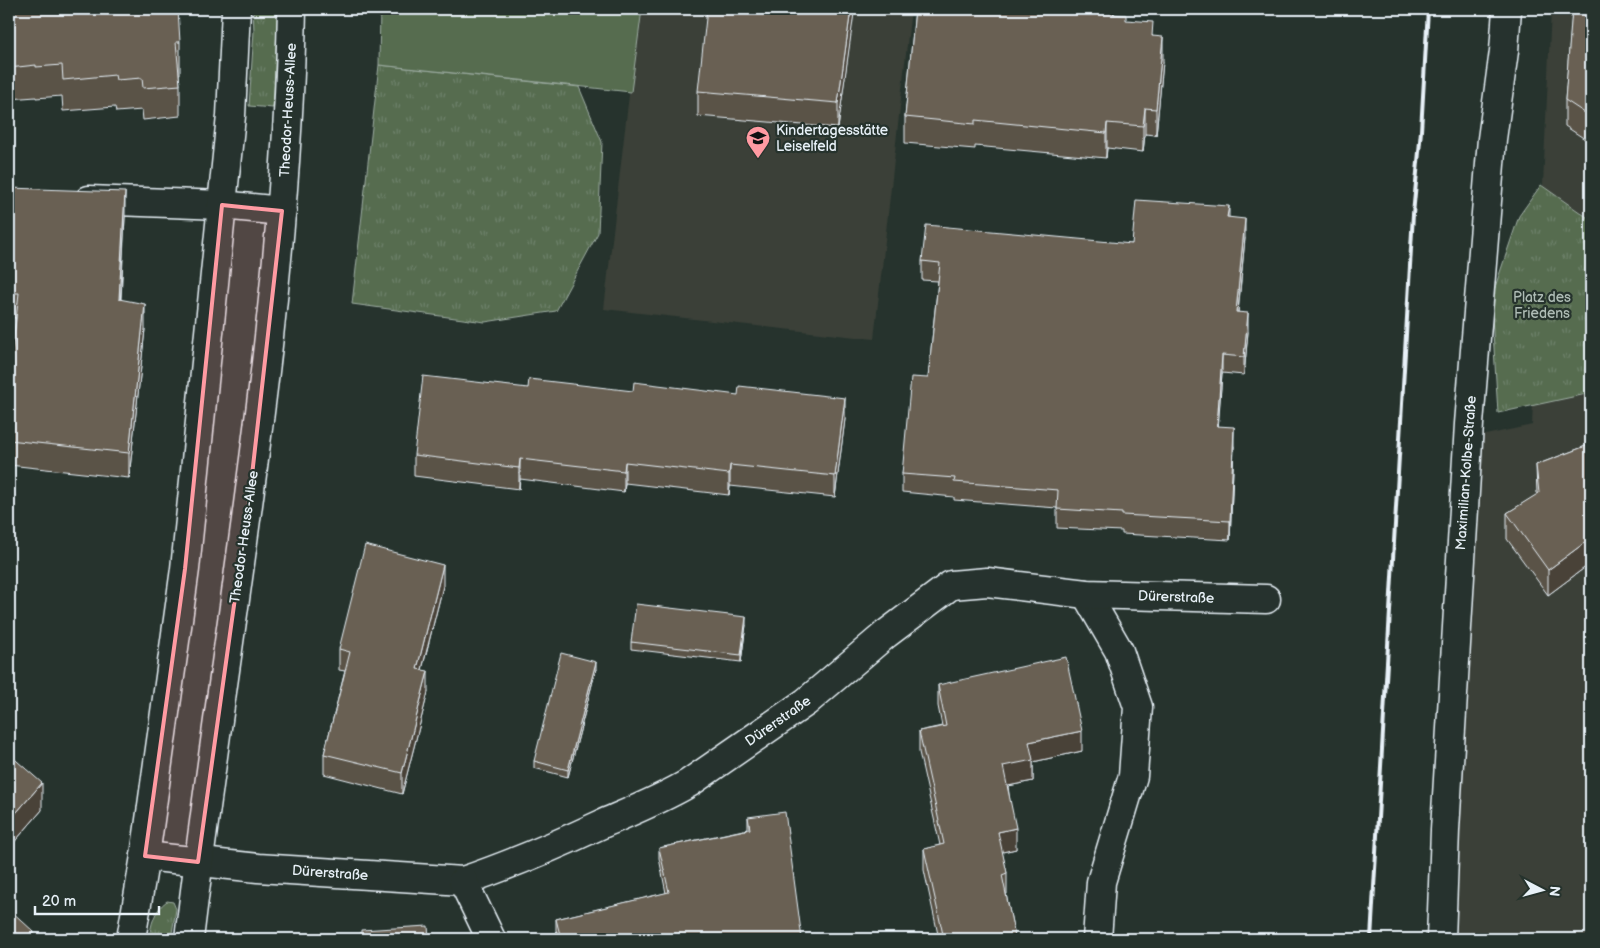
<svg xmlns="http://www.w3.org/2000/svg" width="1600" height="948" viewBox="0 0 1600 948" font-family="'Balsamiq Sans',sans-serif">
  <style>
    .built { fill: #3a4038 }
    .grass { fill: url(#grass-tufts); stroke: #9faea4 }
    .pitch { fill: #566c50; stroke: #9faea4 }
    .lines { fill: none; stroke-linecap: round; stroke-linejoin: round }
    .minor-casing { stroke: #e8f1f8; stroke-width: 31 }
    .minor { stroke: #26332d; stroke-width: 28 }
    .rail { stroke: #e8f1f8; stroke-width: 4 }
    .wall { fill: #5a5347; stroke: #e8f1f8 }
    .shaded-wall { fill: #4a4339; stroke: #e8f1f8 }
    .building { fill: #696052; stroke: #e8f1f8 }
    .marked { fill: #ff9aa2; fill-opacity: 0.2; stroke: #ff9aa2; stroke-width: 4; stroke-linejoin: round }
    .labels { text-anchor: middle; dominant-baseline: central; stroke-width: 4.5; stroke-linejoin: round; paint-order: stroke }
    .street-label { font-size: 14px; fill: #e8f1f8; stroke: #26332d }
    .poi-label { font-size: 14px; fill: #e8f1f8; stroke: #26332d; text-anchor: start }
    .park-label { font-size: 14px; fill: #aebcb5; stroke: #26332d }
  </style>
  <defs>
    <pattern id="grass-tufts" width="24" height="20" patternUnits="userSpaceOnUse" patternTransform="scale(1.25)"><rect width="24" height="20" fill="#566c50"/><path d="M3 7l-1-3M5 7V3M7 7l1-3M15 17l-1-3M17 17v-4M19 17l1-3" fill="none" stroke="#6e816a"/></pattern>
  </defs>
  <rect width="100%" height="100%" fill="#26332d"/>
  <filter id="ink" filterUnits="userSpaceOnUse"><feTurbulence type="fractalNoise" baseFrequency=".02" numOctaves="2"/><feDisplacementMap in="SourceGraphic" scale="10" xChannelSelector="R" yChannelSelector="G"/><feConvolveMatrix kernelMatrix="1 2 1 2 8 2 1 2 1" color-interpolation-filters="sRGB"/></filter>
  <g filter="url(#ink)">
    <g class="built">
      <path d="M639,9H911L874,339L604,309Z"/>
      <path d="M1551,9H1591V939H1450L1476,437L1532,425Z"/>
    </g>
    <g class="grass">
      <path d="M253,9H278L273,108L249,106L254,31Z"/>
      <path d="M379,65L579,87L602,142L598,233L556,311L485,322L352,304Z"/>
      <path d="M1541,185L1591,220V393L1498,413L1491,299L1519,216Z"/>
      <path d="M167,901L173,902L176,909L171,939H149C151,925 154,910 167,901Z"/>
    </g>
    <path class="pitch" d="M380,9H642L631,92L379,65Z"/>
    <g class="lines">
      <defs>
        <g id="minor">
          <path d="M89,200L222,205L282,211"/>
          <path d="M1086,594L1119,651L1138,707L1133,776L1101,882L1097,939"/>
          <path d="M145,856L258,868L463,881C510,865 557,845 602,824C632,811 662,799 689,783L806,702L886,634L951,585L987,582L1086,594L1266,599"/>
          <path d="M463,881L491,939"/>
          <path d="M131,939L145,856L185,569L231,116L236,9"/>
          <path d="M189,939C226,629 286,321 292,9"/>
          <path d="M1441,939L1445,830L1469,424L1492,139L1504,51L1507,9"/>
        </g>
      </defs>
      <use href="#minor" class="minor-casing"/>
      <use href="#minor" class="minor"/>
      <path class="rail" d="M1371,939L1413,214L1421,131L1428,9"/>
    </g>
    <g class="wall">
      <path d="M9,9L180,42V74H179L180,85V116L143,120L142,110L116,112L115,107L63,111L62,96L36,98V97L9,99Z"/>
      <path d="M854,9L838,128L698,116V91Z"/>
      <path d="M915,9H1114V14L1126,20L1153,36L1163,62L1156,135L1145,134L1143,152L1107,148L1106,158L975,146V149L905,143V117Z"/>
      <path d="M1567,9H1591V143L1565,126V100L1572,14L1567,10Z"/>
      <path d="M9,188L125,217L121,300L145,329L129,478L9,465V379L16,318L9,317Z"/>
      <path d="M1229,218L1245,238L1238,313L1248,332L1244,375L1222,373L1218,426L1234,446L1230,540L1122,534V531L1057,528V508L954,500V497L902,492V474L928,378L938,281L922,280V261L1132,244Z"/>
      <path d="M528,388L845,419L835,497L730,486L729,495L625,483L624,492L520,479L519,489L414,476V455Z"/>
      <path d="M1591,444V563L1548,595L1507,539V513L1537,495L1536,465Z"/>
      <path d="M443,586L422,670L428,692L402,794L324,774V754L345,671L339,670V649Z"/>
      <path d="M746,625L741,662L631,649V642Z"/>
      <path d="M596,669L568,777L534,768V761Z"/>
      <path d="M938,685L1082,751L1033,762V781L1008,786L1016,849L1002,852L1007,873V894H1006L1015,937L1021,939H939L924,870V849L940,845L919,752V731L942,726L938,706Z"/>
      <path d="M9,754L42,810L10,847L9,846Z"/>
      <path d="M748,817L802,939H559L556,930V919L666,893L659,858V848L748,829Z"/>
    </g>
    <g class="shaded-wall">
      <path d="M851,9H854V13L838,128V103Z"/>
      <path d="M1112,9H1114L1111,39V14Z"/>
      <path d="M1163,37V62L1156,135V109Z"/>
      <path d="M1145,108V134L1143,152V126Z"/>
      <path d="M1107,123V148L1106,158V133Z"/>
      <path d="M125,192V217L119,324V299Z"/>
      <path d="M1229,206V225L1227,217Z"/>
      <path d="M1245,219V238L1236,331V312Z"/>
      <path d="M145,304V329L129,478V453Z"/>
      <path d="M1248,313V332L1244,375V357Z"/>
      <path d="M1222,355V373L1217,445V426Z"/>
      <path d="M845,398V419L835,497V476Z"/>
      <path d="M1234,427V446L1230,540V521Z"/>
      <path d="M520,459V479L519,489V468Z"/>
      <path d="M625,462V483L624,492V471Z"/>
      <path d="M730,465V486L729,495V474Z"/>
      <path d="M1591,538V563L1548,595V570Z"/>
      <path d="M443,565V586L417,689V669Z"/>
      <path d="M746,617V625L741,662V655Z"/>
      <path d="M596,662V669L568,777V770Z"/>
      <path d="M428,671V692L402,794V773Z"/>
      <path d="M1082,731V751L1033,762V781L1003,787V766L1029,742Z"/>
      <path d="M42,783V810L10,847V820Z"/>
      <path d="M1016,828V849L998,853V832Z"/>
      <path d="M34,932V939H28Z"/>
    </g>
    <g class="building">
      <path d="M9,9H178L180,42H176L180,85L143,88L142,78L116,80L115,75L63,80L62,65L36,67V65L9,68Z"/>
      <path d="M707,9H851L838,103L698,91Z"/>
      <path d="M915,9H1112L1111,14L1126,15V20L1153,22L1152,36L1163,37L1156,109L1145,108L1143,126L1107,123L1106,133L975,120V124L905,117Z"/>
      <path d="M1572,9H1591V117L1565,100Z"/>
      <path d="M9,188L125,192L119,299L145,304L129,453L9,440V379L19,293H9Z"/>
      <path d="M1136,200L1229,206L1227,217L1245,219L1236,312L1248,313L1244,357L1222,355L1217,426L1234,427L1230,521L1122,515V513L1057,509L1058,490L954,482L955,478L902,474L911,377L928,378L940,263L922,261L926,225L1132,244Z"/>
      <path d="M423,376L528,388L529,379L633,391L634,382L738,395L739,386L845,398L835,476L730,465L729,474L625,462L624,471L520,459L519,468L414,455Z"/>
      <path d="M1591,444V538L1548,570L1507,513L1539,493L1536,465Z"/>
      <path d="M365,545L443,565L417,669L428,671L402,773L324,754L350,652L339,649Z"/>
      <path d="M636,604L746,617L741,655L631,642Z"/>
      <path d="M561,653L596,662L568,770L534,761Z"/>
      <path d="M1066,657L1082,731L1029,742L1033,760L1003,766L1016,828L998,832L1007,873L1002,875L1015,937L1020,936L1021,939H944L924,849L944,844L919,731L946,726L938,685Z"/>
      <path d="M9,754L42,783L10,820L9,819Z"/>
      <path d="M785,812L802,939H561L556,919L669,892L659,848L750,829L748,817Z"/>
      <path d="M9,909L34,932L28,939H9Z"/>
      <path d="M428,926L429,939H361V930Z"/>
    </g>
  </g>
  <path class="marked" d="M222,205L282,211L251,484L198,862L145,856L185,569Z"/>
  <defs>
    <symbol id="school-pin" viewBox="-11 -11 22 30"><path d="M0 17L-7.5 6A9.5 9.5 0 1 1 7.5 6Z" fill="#ff9aa2" stroke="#26332d"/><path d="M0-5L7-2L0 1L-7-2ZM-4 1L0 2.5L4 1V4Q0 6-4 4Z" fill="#111"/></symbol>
  </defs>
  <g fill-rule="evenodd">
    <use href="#school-pin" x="744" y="124" width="28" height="38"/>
  </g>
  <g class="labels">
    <g class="street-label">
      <text transform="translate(288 110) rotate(-87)">Theodor-Heuss-Allee</text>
      <text transform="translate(1466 473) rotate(-86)">Maximilian-Kolbe-Straße</text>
      <text transform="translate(244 537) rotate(-82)">Theodor-Heuss-Allee</text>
      <text transform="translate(1176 597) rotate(2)">Dürerstraße</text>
      <text transform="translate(778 721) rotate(-35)">Dürerstraße</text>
      <text transform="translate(330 873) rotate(4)">Dürerstraße</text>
    </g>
    <g class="poi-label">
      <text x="776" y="130">Kindertagesstätte<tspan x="776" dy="16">Leiselfeld</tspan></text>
    </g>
    <g class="park-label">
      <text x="1542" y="297">Platz des<tspan x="1542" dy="16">Friedens</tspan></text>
    </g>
  </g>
  <rect width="1600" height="948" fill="none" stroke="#26332d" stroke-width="30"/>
  <rect x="15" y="15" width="1570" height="918" fill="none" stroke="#e8f1f8" stroke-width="2" filter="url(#ink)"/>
  <g transform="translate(1542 890) rotate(96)" stroke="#26332d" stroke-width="4" paint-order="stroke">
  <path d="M0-4L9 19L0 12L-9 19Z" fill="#e8f1f8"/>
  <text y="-8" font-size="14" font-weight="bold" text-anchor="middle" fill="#e8f1f8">N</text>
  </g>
  <path d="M35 906v8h124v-8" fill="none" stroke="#e8f1f8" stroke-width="2.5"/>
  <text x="42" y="906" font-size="15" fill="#e8f1f8" stroke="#26332d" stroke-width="4" paint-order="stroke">20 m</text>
</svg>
